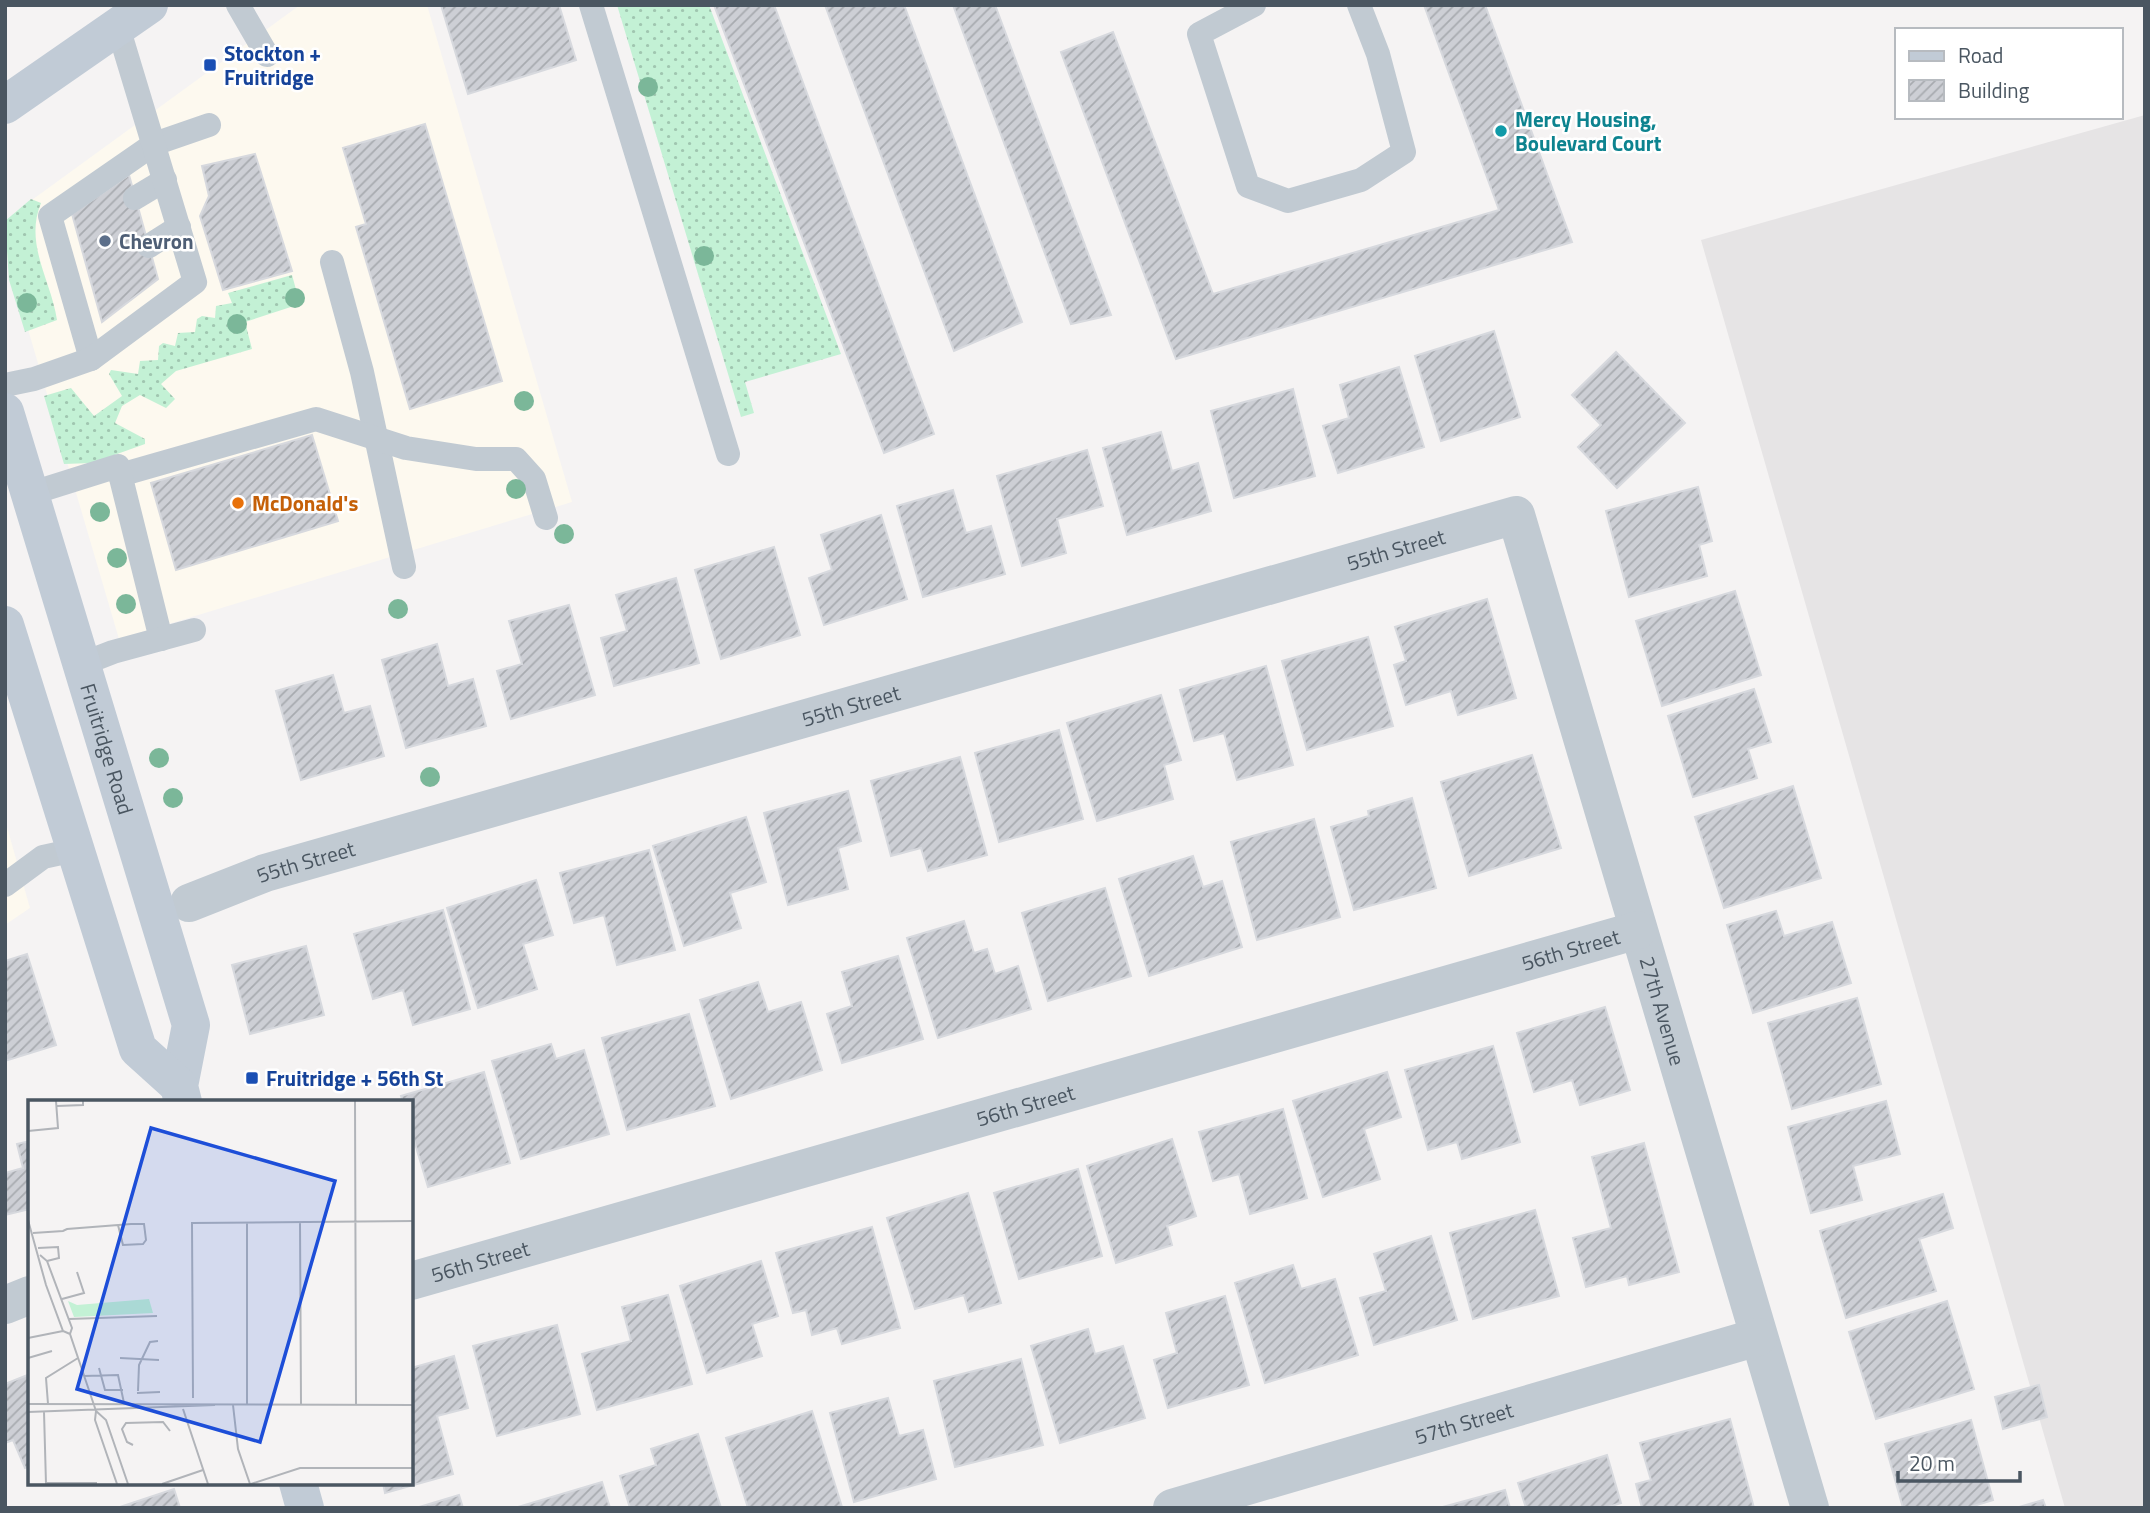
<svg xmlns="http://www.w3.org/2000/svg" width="2150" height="1513" viewBox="0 0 2150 1513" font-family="'Titillium Web',sans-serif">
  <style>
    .commercial { fill: #fdf9ef }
    .education { fill: #e6e4e5 }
    .grass { fill: url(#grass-dots) }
    .building { fill: url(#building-hatch); stroke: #d7d9de; stroke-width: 2 }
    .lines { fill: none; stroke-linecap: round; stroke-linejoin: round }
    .service { stroke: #c1cad2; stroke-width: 24 }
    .minor { stroke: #c1cad2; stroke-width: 38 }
    .secondary { stroke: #c1cbd6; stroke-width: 38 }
    .tree { fill: #7bb799 }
    .transit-dot { fill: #1a4fb4; stroke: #fff; stroke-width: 2.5 }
    .culture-dot { fill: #0f9aa8; stroke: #fff; stroke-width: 2.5 }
    .service-dot { fill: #5c6f8a; stroke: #fff; stroke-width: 2.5 }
    .food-dot { fill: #e8710a; stroke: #fff; stroke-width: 2.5 }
    .labels { text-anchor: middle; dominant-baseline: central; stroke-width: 5; stroke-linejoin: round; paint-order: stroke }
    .transit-label { font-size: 21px; font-weight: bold; fill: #164399; stroke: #fff; text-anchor: start }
    .culture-label { font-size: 21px; font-weight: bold; fill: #0d838f; stroke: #fff; text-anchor: start }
    .service-label { font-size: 21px; font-weight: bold; fill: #4e5e75; stroke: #fff; text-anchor: start }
    .food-label { font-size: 21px; font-weight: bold; fill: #c56008; stroke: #fff; text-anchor: start }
    .street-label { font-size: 21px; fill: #4a5661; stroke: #fff }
    .inset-road { fill: none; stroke: #b1b4b9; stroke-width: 2 }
    .view { fill: #1d4ed8; fill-opacity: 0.15; stroke: #1d4ed8; stroke-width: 3.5 }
    .inset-edge { fill: none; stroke: #4a5661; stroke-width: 3.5 }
  </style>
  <defs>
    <pattern id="grass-dots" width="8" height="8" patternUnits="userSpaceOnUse" patternTransform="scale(1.75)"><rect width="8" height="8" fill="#c3f1d5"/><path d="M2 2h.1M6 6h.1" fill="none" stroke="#a0c6b0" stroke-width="1.8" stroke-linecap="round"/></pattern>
    <pattern id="building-hatch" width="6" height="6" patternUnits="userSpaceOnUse" patternTransform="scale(1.75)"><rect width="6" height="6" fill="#cdcfd5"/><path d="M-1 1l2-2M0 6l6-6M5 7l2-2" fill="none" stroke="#a8abb0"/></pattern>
  </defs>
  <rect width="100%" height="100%" fill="#f5f3f3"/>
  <g class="commercial">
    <path d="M300,5H427L572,502L119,639L5,251V227L14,213Z"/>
    <path d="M5,820L30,908L5,925Z"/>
  </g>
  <path class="education" d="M2145,115V1508H2065L1701,240Z"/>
  <g class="grass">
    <path d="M617,5H709L841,354L745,382L754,413L741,417Z"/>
    <path d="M31,199L41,203C24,244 51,280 57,320L25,332L9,280L5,221Z"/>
    <path d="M292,275L300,304L245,322L252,349L176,371L161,384L175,399L166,408L140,395L122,406L115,423L145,439V444L92,463L64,464L44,396L71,388L94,416L122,396L109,374L111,370L138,374L140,361L158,360L159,346L163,343L175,346L178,333L195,332L197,319L202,316L215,318L216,306L232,303L228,293Z"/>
  </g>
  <g class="building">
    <path d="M441,5H559L576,60L468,94Z"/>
    <path d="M714,5H774L934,434L884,453Z"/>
    <path d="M825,5H904L1022,322L954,351Z"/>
    <path d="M953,5H995L1111,315L1071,324Z"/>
    <path d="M1424,5H1485L1572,242L1176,359L1061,52L1113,32L1213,294L1499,210Z"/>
    <path d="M425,124L502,381L410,409L356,227L366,224L343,148Z"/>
    <path d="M255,154L292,271L223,290L200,216L209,196L202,166Z"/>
    <path d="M129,175L158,279L102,322L72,214Z"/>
    <path d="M1494,331L1520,417L1441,441L1415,356Z"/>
    <path d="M1616,352L1685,423L1617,488L1578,447L1601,425L1572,395Z"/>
    <path d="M1399,367L1424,447L1338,473L1323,426L1349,418L1340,385Z"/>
    <path d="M1293,389L1315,476L1234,498L1211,411Z"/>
    <path d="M1161,432L1172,471L1198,463L1211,511L1127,535L1103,448Z"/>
    <path d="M312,435L338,521L176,570L151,483Z"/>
    <path d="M1087,450L1103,506L1057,519L1066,553L1022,566L997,476Z"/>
    <path d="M1698,487L1712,541L1699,545L1707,576L1629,597L1606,511Z"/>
    <path d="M953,490L966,533L991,526L1005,574L923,597L897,506Z"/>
    <path d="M881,515L907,599L824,625L809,578L832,570L821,535Z"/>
    <path d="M774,547L800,635L721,659L695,570Z"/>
    <path d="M676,578L699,663L614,686L601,638L627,631L616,595Z"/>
    <path d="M1735,591L1761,675L1662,706L1636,621Z"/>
    <path d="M1487,599L1516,698L1458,715L1451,691L1406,705L1394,665L1406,661L1395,627Z"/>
    <path d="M569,605L595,695L511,719L497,671L522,664L509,621Z"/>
    <path d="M1368,637L1393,726L1307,750L1282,661Z"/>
    <path d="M437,644L448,686L473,679L486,726L406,748L382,660Z"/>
    <path d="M1266,666L1293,765L1237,780L1224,733L1194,741L1180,690Z"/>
    <path d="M333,675L344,713L370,706L384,756L301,780L276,691Z"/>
    <path d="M1754,689L1771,742L1748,749L1757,778L1693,797L1668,716Z"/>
    <path d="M1161,695L1181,760L1164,765L1173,799L1097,821L1067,723Z"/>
    <path d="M1059,730L1083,819L999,842L975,753Z"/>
    <path d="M1532,755L1561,848L1469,876L1441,782Z"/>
    <path d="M960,757L987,855L928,871L921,848L891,856L871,781Z"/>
    <path d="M1793,786L1821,878L1724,908L1695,817Z"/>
    <path d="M848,791L861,841L838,848L848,889L788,905L764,813Z"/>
    <path d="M1412,798L1436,888L1354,910L1331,827L1369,816L1368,811Z"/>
    <path d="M746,817L766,882L730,893L741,928L684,946L653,846Z"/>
    <path d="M1314,819L1340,917L1257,940L1231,842Z"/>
    <path d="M649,850L675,950L617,965L604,915L574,923L560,873Z"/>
    <path d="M1193,856L1203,887L1222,881L1242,947L1149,976L1119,879Z"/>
    <path d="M536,880L553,935L523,944L537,989L478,1008L447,908Z"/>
    <path d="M1105,888L1131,976L1048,1001L1022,913Z"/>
    <path d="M443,910L470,1009L413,1025L403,990L373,999L354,934Z"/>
    <path d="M1776,911L1784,936L1832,922L1851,983L1753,1013L1727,925Z"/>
    <path d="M964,921L974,953L987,949L995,974L1018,966L1031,1009L938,1038L907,938Z"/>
    <path d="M306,946L324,1015L250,1034L232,965Z"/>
    <path d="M27,954L56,1045L5,1061V961Z"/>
    <path d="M898,956L923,1039L842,1063L827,1014L852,1006L842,972Z"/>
    <path d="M758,982L768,1012L801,1002L822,1070L731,1099L700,1000Z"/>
    <path d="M1857,998L1881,1084L1792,1109L1768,1023Z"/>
    <path d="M1605,1007L1630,1090L1580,1105L1572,1080L1534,1092L1517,1033Z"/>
    <path d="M689,1014L715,1106L627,1130L602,1038Z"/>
    <path d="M551,1044L556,1059L584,1050L609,1134L521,1159L492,1061Z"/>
    <path d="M1493,1046L1520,1142L1462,1159L1457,1142L1428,1150L1405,1070Z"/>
    <path d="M484,1072L510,1163L428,1187L411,1130V1102H403L401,1096Z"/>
    <path d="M1387,1072L1401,1117L1364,1129L1380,1179L1323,1197L1293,1101Z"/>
    <path d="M1886,1101L1900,1154L1853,1166L1862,1200L1811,1213L1788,1127Z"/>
    <path d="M1283,1109L1307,1198L1250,1214L1239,1174L1213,1181L1199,1132Z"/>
    <path d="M1172,1139L1196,1216L1167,1226L1172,1245L1116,1263L1087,1166Z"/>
    <path d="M30,1141V1209L5,1215V1173L23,1168L17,1144Z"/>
    <path d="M1644,1143L1679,1272L1629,1285L1627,1276L1586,1287L1573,1238L1611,1228L1592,1157Z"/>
    <path d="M1078,1169L1102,1256L1019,1279L994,1193Z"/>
    <path d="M968,1193L1001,1303L969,1312L964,1295L915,1309L887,1218Z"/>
    <path d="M1943,1194L1953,1228L1919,1239L1936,1291L1846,1318L1820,1231Z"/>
    <path d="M1535,1210L1559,1296L1473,1319L1450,1233Z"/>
    <path d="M872,1227L900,1328L842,1344L837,1328L812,1335L806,1310L793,1313L776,1253Z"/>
    <path d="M1431,1236L1457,1320L1374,1345L1360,1298L1386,1291L1374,1254Z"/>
    <path d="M761,1261L778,1316L752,1324L762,1356L707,1373L680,1286Z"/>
    <path d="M1293,1265L1301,1289L1335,1279L1358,1355L1265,1383L1235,1283Z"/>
    <path d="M668,1295L692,1384L597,1410L582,1354L631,1341L622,1307Z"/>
    <path d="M1225,1296L1249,1385L1168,1408L1154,1360L1177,1353L1166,1313Z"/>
    <path d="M1947,1301L1974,1389L1876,1419L1849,1332Z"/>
    <path d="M557,1325L580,1414L497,1436L473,1346Z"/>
    <path d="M1088,1329L1095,1354L1123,1346L1145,1418L1060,1443L1031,1346Z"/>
    <path d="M454,1356L468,1408L437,1416L453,1474L385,1493L383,1483H411V1368Z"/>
    <path d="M1021,1359L1043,1445L955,1467L934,1381Z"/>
    <path d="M30,1374V1466L25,1468L13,1440L5,1443V1384Z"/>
    <path d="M2039,1385L2047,1417L2003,1429L1995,1397Z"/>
    <path d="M888,1398L899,1436L923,1430L936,1479L854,1502L830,1413Z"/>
    <path d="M812,1411L842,1507L748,1508L726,1438Z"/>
    <path d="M1730,1419L1754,1508H1642L1636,1484L1651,1480L1640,1443Z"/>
    <path d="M1971,1420L1993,1500L1967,1508H1903L1885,1444Z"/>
    <path d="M698,1434L721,1508H630L620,1476L656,1465L651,1449Z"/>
    <path d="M1607,1455L1621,1503L1605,1508H1526L1518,1483Z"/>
    <path d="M602,1482L610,1508H519L518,1507Z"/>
    <path d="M174,1489L180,1508H117Z"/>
    <path d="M1505,1490L1510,1508H1439Z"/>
    <path d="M459,1495L463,1508H416Z"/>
    <path d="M2043,1500L2046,1508H2016Z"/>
  </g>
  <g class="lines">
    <g class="service">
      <path d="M238,5L267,55"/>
      <path d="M591,5L728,454"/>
      <path d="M1254,5L1199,34L1248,186L1288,201L1361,180L1404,152L1378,54L1359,5"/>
      <path d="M135,198L165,180"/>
      <path d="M149,246L179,227"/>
      <path d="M332,262L362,372L404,567"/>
      <path d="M91,359L50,216L154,144L209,125"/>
      <path d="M5,385L34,379L91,359L195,282L118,27"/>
      <path d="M120,475L316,419L406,448L476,459H516L534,479L546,518"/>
      <path d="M29,494L118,466L161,639"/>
      <path d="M82,664L113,652L194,630"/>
      <path d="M5,885L43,857L75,850"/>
    </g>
    <g class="minor">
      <path id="s1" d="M189,903L265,873L1516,515L1810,1508"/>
      <path id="s2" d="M411,1281L1638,930"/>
      <path d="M5,1305L30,1295"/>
      <path id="s3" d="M1172,1508L1758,1337"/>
    </g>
    <g class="secondary">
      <path d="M5,105L149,5"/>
      <path id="s4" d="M5,412L191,1025L179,1086L183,1102"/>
      <path d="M5,625L138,1049L179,1086"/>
      <path d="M298,1483L305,1508"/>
    </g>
  </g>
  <g class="tree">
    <circle cx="648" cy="87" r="10"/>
    <circle cx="704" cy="256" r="10"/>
    <circle cx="295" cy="298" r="10"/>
    <circle cx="27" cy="303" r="10"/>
    <circle cx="237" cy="324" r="10"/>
    <circle cx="524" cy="401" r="10"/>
    <circle cx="516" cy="489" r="10"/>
    <circle cx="100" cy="512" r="10"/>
    <circle cx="564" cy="534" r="10"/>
    <circle cx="117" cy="558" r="10"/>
    <circle cx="126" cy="604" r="10"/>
    <circle cx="398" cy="609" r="10"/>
    <circle cx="159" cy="758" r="10"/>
    <circle cx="430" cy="777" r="10"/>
    <circle cx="173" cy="798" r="10"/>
  </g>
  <g class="transit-dot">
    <rect x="203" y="58" width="14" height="14" rx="3.5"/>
    <rect x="245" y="1071" width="14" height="14" rx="3.5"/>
  </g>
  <circle class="culture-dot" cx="1501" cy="131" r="7"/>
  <circle class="service-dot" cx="105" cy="241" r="7"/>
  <circle class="food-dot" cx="238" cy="503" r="7"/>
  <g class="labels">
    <g class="transit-label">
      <text x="224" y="53">Stockton +<tspan x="224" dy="24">Fruitridge</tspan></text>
      <text x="266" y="1078">Fruitridge + 56th St</text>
    </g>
    <g class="culture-label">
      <text x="1515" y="119">Mercy Housing,<tspan x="1515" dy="24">Boulevard Court</tspan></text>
    </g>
    <g class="service-label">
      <text x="119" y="241">Chevron</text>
    </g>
    <g class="food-label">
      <text x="252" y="503">McDonald's</text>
    </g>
    <g class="street-label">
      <text stroke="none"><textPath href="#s1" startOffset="1258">55th Street</textPath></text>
      <text stroke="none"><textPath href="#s1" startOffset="691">55th Street</textPath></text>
      <text stroke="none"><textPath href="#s4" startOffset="352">Fruitridge Road</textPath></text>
      <text stroke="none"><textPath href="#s1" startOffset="124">55th Street</textPath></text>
      <text stroke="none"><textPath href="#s2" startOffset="1206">56th Street</textPath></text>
      <text stroke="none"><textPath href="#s1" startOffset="1900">27th Avenue</textPath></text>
      <text stroke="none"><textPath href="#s2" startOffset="639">56th Street</textPath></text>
      <text stroke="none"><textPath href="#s2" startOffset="72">56th Street</textPath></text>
      <text stroke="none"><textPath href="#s3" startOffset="304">57th Street</textPath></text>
    </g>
  </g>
  <g transform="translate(28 1100)">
    <rect width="385" height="385" fill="#f5f3f3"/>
    <path d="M121,199L125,213L46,217L40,201L49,205Z" fill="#c3f1d5"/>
    <path class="inset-road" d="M327,1L328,304M29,6L55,5V1M0,31L30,28L28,1M0,120L18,185L35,231L42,234M272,122L273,304M5,133L35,131L39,129L103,124H116L118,140L115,144L95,145L90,125M10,148L30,147L31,158L19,161M12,155L19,161L44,228L42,234L68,311L67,320L89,384M34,199L56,193L49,172M41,219L129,216M0,238L35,231M0,258L24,251M92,258L131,260M71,268L77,290H95M56,276L90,275L96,303M110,291L111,265L122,242L130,241M109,293L132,292M165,298L164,123L385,121M0,304L385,305M20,304L18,278L50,258M205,305L210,349L222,384M219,305V122M155,309L180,384M68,311L78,320L100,384M0,312L187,305M16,312L18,384M105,345L99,342L94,329L98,323L135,322L142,331M18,383H69M134,384L175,370M223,384L272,368H385"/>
    <path class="view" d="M123,28L307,81L232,342L49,289Z"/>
    <rect width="385" height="385" class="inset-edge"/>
  </g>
  <rect width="2150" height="1513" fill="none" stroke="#4a5661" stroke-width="14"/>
  <rect x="1895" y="28" width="228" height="91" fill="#ffffff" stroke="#b7bbc0" stroke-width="2"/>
  <rect x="1909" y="51" width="35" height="10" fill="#c1cbd6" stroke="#b7bbc0" stroke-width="2"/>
  <text x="1958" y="63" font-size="21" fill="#4a5661">Road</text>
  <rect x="1909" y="80" width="35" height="21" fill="url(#building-hatch)" stroke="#b7bbc0" stroke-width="2"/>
  <text x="1958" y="98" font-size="21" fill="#4a5661">Building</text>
  <path d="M1898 1471v10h122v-10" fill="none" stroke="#4a5661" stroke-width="3.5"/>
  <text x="1909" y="1471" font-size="21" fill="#4a5661" stroke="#ffffff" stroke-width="5" paint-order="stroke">20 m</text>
</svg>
